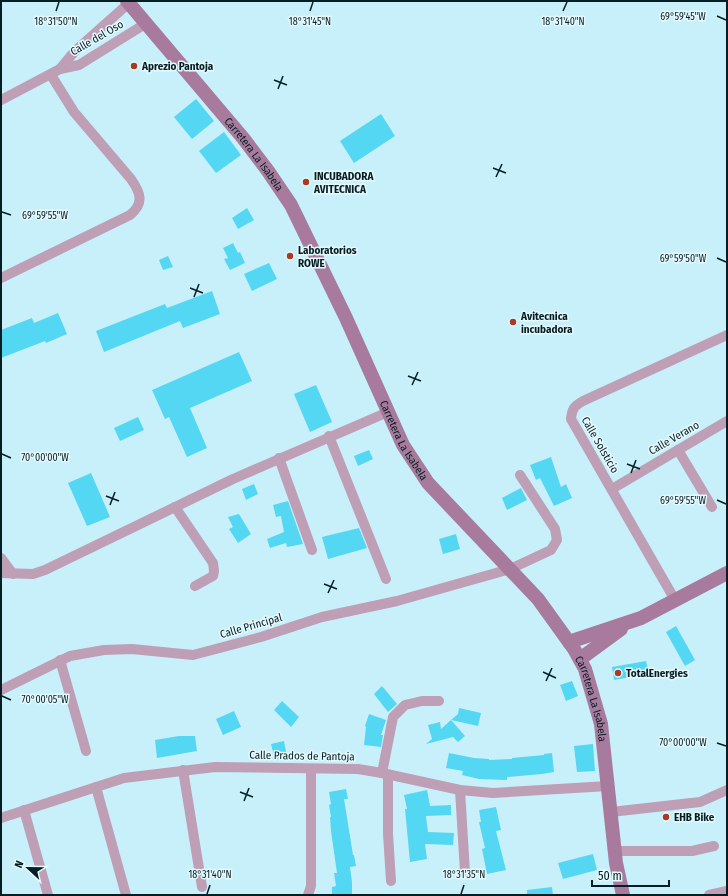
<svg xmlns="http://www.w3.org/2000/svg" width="728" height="896" viewBox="0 0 728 896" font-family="'Fira Sans Condensed',sans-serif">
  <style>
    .building { fill: #54d7f3 }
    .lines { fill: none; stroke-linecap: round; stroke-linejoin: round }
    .street { stroke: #be9fb6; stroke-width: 10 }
    .secondary { stroke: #a87b9e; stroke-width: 14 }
    .ticks { fill: none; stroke: #051e24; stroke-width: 1.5 }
    .poi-dot { fill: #a53c23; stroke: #e5f9fe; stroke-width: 1.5 }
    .labels { text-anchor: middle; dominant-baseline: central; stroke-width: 3; stroke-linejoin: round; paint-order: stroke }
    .street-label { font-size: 11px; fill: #051e24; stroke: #e5f9fe }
    .poi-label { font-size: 11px; font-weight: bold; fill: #051e24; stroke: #e5f9fe; text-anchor: start }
    .ticks-label { font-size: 10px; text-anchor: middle; fill: #051e24; stroke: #e5f9fe; stroke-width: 3; stroke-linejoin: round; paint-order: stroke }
  </style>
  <rect width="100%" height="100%" fill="#c8f0fa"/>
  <g class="building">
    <path d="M196,99L214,121L192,139L174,117Z"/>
    <path d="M381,114L395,136L354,163L340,141Z"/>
    <path d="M224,132L241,155L216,173L199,151Z"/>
    <path d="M247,208L254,220L238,229L232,218Z"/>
    <path d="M233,243L238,253L240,252L245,263L230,270L224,259L228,258L223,248Z"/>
    <path d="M168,256L173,267L163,270L159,260Z"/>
    <path d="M269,263L277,279L252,291L244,274Z"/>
    <path d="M212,291L220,314L183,328L180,321L104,352L96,331L165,304L167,308Z"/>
    <path d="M58,313L67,334L46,343L45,341L1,358V330L32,318L34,323Z"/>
    <path d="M239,352L252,381L190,408L207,448L187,457L169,417L165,419L152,390Z"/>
    <path d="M316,385L332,422L310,432L294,394Z"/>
    <path d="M138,417L144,430L120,441L114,428Z"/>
    <path d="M369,450L373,459L358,466L354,456Z"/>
    <path d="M551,457L561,487L566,484L572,498L554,506L540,478L536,480L530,465Z"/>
    <path d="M91,473L110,517L87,526L68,483Z"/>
    <path d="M254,484L258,494L246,500L242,489Z"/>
    <path d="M521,488L527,500L507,510L502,498Z"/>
    <path d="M288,501L303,544L287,547L286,543L270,548L267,539L284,532L281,516L276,517L273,505Z"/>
    <path d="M239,514L251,534L238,543L229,529L233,527L228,517Z"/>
    <path d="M359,528L367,548L328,559L322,537Z"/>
    <path d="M456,534L460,549L443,554L439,539Z"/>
    <path d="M676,626L695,660L685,666L666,632Z"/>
    <path d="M646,661L649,674L614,680L612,667Z"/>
    <path d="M572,681L578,696L566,701L560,685Z"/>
    <path d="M382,686L397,704L388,712L374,694Z"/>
    <path d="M282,701L299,717L291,727L274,710Z"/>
    <path d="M459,708L481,713L478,726L451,720L458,714Z"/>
    <path d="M234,711L241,727L223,735L216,719Z"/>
    <path d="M369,714L386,720L381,735H383L381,747L364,745L366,727L365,726Z"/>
    <path d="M451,720L465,736L458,742L453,737L426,744L432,739L428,725L440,722L441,729Z"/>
    <path d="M179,736H195L197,751L157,758L155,740Z"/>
    <path d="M284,741L287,757L275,760L271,744Z"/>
    <path d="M593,744L595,771L577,772L574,746Z"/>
    <path d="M449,753L474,758L489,759V760L512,759V758L544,755V754L552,753L554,772L542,774L507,777V780L479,779L462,775L463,771L446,768Z"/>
    <path d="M346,789L348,799H344L353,855H354L356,866L350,867L352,882V895H332V887L336,886L334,873H337L331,831L330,817H331L329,805L331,804L329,792Z"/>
    <path d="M427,790L430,806L451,805V815L426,816L428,832L454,833L453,845L425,844L427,859L410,862L405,809H407L404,795Z"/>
    <path d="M496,807L501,830L496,831L506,870L487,874L482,849L485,848L479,822H481L479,810Z"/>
    <path d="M593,854L597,870L563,879L558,863Z"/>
    <path d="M552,887L553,895H527V890Z"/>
  </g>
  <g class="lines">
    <g class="street">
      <path d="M60,69L74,52L129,3"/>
      <path d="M1,100L60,69L79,65L145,24"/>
      <path d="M1,278L130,215C145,203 140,192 131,179L74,112L51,75"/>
      <path d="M329,436L386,579"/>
      <path d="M678,450L712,507"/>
      <path d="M279,458L312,550"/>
      <path d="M612,489L727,421"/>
      <path d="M175,507L213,563L214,571L213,576L195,586"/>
      <path d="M1,558L13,574"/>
      <path d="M1,573L33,574L45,570L233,479L388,412"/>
      <path d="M675,600L571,419C572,409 574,406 583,401L727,335"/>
      <path d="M60,660L86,751"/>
      <path d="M1,690L70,656L104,650L132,649L193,655L261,637L322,617L397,601L510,569L551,550L557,540L555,529L520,475"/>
      <path d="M183,770L202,887"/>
      <path d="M382,773L393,717L405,705L422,701H439"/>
      <path d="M388,775V834L391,881"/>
      <path d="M96,787L126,895"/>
      <path d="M460,790L465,872"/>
      <path d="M24,810L48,895"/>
      <path d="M611,812L700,802L727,790"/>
      <path d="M1,818L124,778L215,767L358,769L382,773L460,790L493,793L608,786"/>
      <path d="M615,851H692L714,846"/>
      <path d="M308,895L311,886V769"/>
      <path d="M709,895L727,891"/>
    </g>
    <g class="secondary">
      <path id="s1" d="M127,1L243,138L268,171L291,205L346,318L403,445L428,483L538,599L574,649L585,669L601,724L616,863L623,895"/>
      <path d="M569,642L641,618L727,573"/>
      <path d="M580,659L621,629"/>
    </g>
  </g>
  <path class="ticks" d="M56,11L59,2M310,11L313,2M563,11L567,2M717,16L726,20M274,80L287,85M278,89L283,76M493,168L506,173M496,177L502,164M2,212L11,215M717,258L726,262M190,288L203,293M194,297L199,284M408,376L421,381M412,385L418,372M2,454L11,458M627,464L640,469M631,473L636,460M106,496L119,501M717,500L726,504M110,505L115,492M324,584L337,589M328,593L334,580M543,672L556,678M546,681L552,668M2,696L11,700M717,743L726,746M240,792L253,797M244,801L249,788M207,894L210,885M461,894L464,885"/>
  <g class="poi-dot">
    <circle cx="134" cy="66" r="4"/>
    <circle cx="306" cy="182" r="4"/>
    <circle cx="290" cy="256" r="4"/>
    <circle cx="513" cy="322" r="4"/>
    <circle cx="618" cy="673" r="4"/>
    <circle cx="666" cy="817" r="4"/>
  </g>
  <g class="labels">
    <g class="street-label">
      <text transform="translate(97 38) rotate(-30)">Calle del Oso</text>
      <text stroke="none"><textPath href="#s1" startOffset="199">Carretera La Isabela</textPath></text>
      <text transform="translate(674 438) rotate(-30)">Calle Verano</text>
      <text stroke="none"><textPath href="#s1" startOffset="523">Carretera La Isabela</textPath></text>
      <text transform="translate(600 445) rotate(60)">Calle Solsticio</text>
      <text transform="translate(251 626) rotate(-16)">Calle Principal</text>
      <text stroke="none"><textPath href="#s1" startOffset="847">Carretera La Isabela</textPath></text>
      <text transform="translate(302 756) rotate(1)">Calle Prados de Pantoja</text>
    </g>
    <g class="poi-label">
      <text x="142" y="66">Aprezio Pantoja</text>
      <text x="314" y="176">INCUBADORA<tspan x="314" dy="13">AVITECNICA</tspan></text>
      <text x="298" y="250">Laboratorios<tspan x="298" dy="13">ROWE</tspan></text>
      <text x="521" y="316">Avitecnica<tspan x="521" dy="13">incubadora</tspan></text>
      <text x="626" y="673">TotalEnergies</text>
      <text x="674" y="817">EHB Bike</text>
    </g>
  </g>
  <g class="ticks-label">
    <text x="683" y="20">69°59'45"W</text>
    <text x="56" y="25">18°31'50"N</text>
    <text x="310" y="25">18°31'45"N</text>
    <text x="563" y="25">18°31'40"N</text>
    <text x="45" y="219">69°59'55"W</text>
    <text x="683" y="262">69°59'50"W</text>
    <text x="45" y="461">70°00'00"W</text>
    <text x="683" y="504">69°59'55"W</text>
    <text x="45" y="703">70°00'05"W</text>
    <text x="683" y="746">70°00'00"W</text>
    <text x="210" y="878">18°31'40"N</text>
    <text x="464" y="878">18°31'35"N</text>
  </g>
  <rect width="728" height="896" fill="none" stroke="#051e24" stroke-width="4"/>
  <g transform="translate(28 868) rotate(292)" stroke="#e5f9fe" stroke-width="3" paint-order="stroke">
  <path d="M0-3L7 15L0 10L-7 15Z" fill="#051e24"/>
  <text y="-6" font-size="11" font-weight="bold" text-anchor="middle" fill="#051e24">N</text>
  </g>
  <path d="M592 880v6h77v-6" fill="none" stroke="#051e24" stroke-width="2"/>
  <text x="598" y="880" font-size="12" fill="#051e24" stroke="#e5f9fe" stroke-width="3" paint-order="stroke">50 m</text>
</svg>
